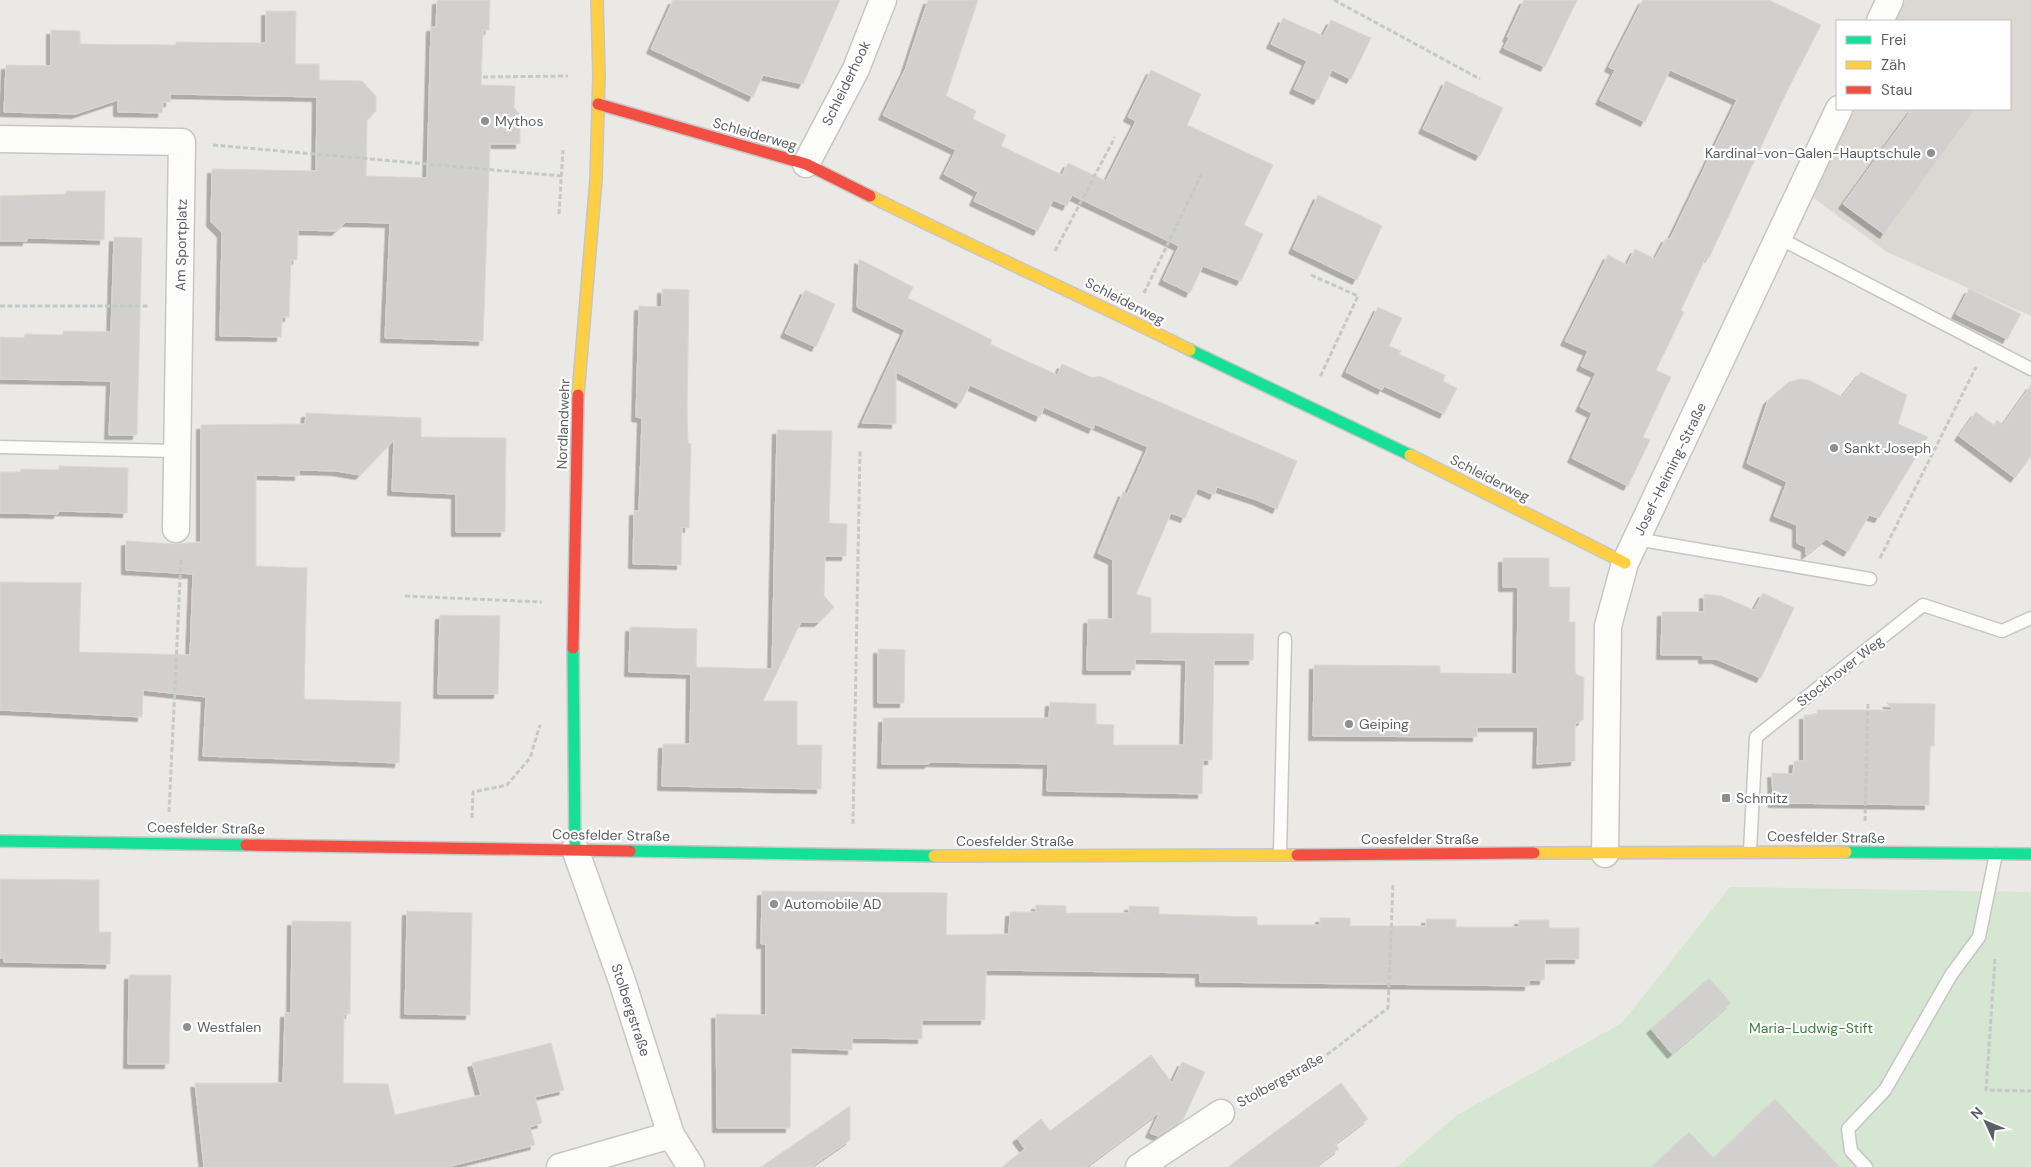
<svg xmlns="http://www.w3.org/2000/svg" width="2031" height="1167" viewBox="0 0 2031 1167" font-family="'DM Sans',sans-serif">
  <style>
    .education { fill: #dbd8d4 }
    .green { fill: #d5e6d2 }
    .building { fill: #d1d0ce; stroke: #dad8d4; filter: url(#shadow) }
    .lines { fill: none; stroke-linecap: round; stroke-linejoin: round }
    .lane-casing { stroke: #c7c6c6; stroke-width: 15 }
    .street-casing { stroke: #c7c6c6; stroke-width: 29 }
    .fast-casing { stroke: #c6c6c6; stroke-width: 14 }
    .slow-casing { stroke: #c6c6c6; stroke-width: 14 }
    .jam-casing { stroke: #c6c6c6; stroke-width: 14 }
    .path { stroke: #c5cac8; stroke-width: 3; stroke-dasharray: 5 2.5; stroke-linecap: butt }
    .lane { stroke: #fcfcfb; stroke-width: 12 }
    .street { stroke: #fcfcfb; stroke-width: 26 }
    .fast { stroke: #16e098; stroke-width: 11 }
    .slow { stroke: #ffcf43; stroke-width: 11 }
    .jam { stroke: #f24e42; stroke-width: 11 }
    .poi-dot { fill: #8d8f90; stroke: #fff; stroke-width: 2 }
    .labels { text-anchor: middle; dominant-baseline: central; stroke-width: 4.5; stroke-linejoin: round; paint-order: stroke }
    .street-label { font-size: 14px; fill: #5b5f63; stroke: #fff }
    .poi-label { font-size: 14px; fill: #5b5f63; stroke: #fff; text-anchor: start }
    .park-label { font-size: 14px; fill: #3c823d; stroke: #fff }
  </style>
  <defs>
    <filter id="shadow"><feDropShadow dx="-4.5" dy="4.5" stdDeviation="0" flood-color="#0004"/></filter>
  </defs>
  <rect width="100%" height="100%" fill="#ebe9e5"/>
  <path class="education" d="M1906,0H2031V316L1887,252L1811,196L1851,109H2010V21H1893Z"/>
  <path class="green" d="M1730,887L2031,892V1167H1397L1457,1115L1622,1023Z"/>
  <g class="building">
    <path d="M437,0H490L489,30H483L481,85L515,86L514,108L520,114V144H490L483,341L385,338L390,223L346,222L336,231L298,230L297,260H291L289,317H282L281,337L220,336L222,233L211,222L212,169L316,171L317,97L170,94V102H163L162,113L118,112V100L76,114L4,112L6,65L51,66V30L80,31V44L176,45V42L266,43V11H296L295,64H319V80L362,81L376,96V111L367,120L366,176L427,178L431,27H436Z"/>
    <path d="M673,0H840L803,84L763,75L753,97L651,49Z"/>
    <path d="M928,0H978L946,96L976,111L973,119L1006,135L1001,146L1062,175L1068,163L1106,181L1136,121L1128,117L1151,70L1201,94L1187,125L1273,165L1244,225L1263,234L1241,281L1203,266L1190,293L1163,280L1179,246L1072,195L1067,206L1053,200L1038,231L974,201L978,192L944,174L956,150L883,115L905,70Z"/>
    <path d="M1524,0H1577L1545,67L1504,48L1509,38L1507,37Z"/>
    <path d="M1643,0H1769L1821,25L1787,91L1709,258L1706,257L1681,310L1684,312L1656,370L1671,377L1643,437L1650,440L1628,486L1572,458L1592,413L1580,407L1596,373L1581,366L1588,351L1565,341L1608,255L1627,265L1635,249L1655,259L1666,238L1670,239L1737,100L1670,70L1645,122L1600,100L1615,70L1609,67Z"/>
    <path d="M1283,18L1323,36L1331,20L1371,38L1351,79L1332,70L1318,100L1294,89L1307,61L1271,44Z"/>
    <path d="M1446,81L1503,108L1480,156L1423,129Z"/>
    <path d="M1912,109H1975L1884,234L1843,204Z"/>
    <path d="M66,191H105L104,240L27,238V241H0V196L66,194Z"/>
    <path d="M1318,195L1382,226L1357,280L1293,249Z"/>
    <path d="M114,237L142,238L137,435H109L111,381L0,379V337L24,338L25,334L63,335V331L111,332Z"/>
    <path d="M859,259L913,287L908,298L992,340L990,344L1057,375L1062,364L1093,378L1099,376L1297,461L1277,509L1257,500L1217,487L1214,495L1198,488L1185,518L1171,513L1136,594L1151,598V633L1254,634L1253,660H1214L1212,760H1203L1202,794L1047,791L1048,764L929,762V764H882L883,718H1049L1050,702L1096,704V724L1114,725L1113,745H1184L1186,660L1135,659V670H1087L1088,619H1113V560L1098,553L1123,492L1127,494L1148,447L1095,424L1093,429L1044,407L1040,417L970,385L960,404L896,372V424L862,423L905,330L857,307Z"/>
    <path d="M662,289L689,290L687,411L688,443L691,444L689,528L682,527L681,565L633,564L634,511H639L642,418L636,417L639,306L662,307Z"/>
    <path d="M1969,289L2021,314L2007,339L1956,314Z"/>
    <path d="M805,290L835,304L816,347L785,333Z"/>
    <path d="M1378,307L1402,318L1389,346L1401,351L1399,354L1445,375L1443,381L1457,388L1444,414L1384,386L1382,390L1346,372Z"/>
    <path d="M1861,372L1907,395L1898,424L1928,437L1879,518L1869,515L1848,552L1826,539L1806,555V547L1797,543V525L1774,516L1787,482L1747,463L1768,400L1789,382L1800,379L1809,380L1842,397Z"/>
    <path d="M2031,385V456L2015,478L1959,436L1976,412L1994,425L1997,420L2003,425Z"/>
    <path d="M306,413L421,418V437L506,438L505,532H456V494L392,491L394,440L360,475L336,471L299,470V476L256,475V566L307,568L304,699L401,702L399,763L203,756L206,697L143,690L142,717L0,710V582L81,583L79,652L190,655L193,574L126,570V541L176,544L201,542V425L305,424Z"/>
    <path d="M777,430L832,431L829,523L847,524L846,556H825L824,596L834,607L819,622H801L763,701H797V745H822L821,789L662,786L663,744H690L691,674L629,672L630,627L697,629L696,667L772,669Z"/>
    <path d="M59,466L128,468L127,513L58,511V514L0,513V472H20L21,469L59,470Z"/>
    <path d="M1503,558H1549V587H1570L1569,622H1575V670L1576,674L1584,678L1583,720L1575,724V761L1537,764L1538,727H1477V737L1313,736L1314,665L1440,666V673L1517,674L1518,587H1503Z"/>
    <path d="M1763,593L1794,608L1761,678L1716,659H1703V655H1661L1662,612H1704V594L1721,596L1754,610Z"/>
    <path d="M440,615L500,616L498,694H438Z"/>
    <path d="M878,649L905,650L904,703H878Z"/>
    <path d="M1887,703L1935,704L1934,746H1930L1929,805L1773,803L1772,773L1793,774L1794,761H1804V715H1817V710H1893Z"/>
    <path d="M0,879L99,880V932H111L110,964L4,962V958H0Z"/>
    <path d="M762,891L947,893L946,935L1009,934L1010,912H1036V905L1066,906V913H1129V906L1159,907V914L1257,917V925H1320V918H1350V926H1426V919H1456V927H1519V920H1549V928H1579V959H1545L1544,980H1529V986L1200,982V973L986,970L985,1020H922V1039L852,1038V1050L791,1048L790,1128H717L716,1014L766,1015V944H761Z"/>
    <path d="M407,911L472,913L470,1015L405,1014Z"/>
    <path d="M292,921L351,922L350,1014H344L343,1083L388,1084L395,1115L481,1095L472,1063L551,1043L564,1090L535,1097L542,1123L530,1127L535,1145L447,1167H204L195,1083H283L285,1013H291Z"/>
    <path d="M129,975H171L169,1064H128Z"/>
    <path d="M1709,978L1731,1003L1672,1054L1651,1029Z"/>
    <path d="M1151,1055L1172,1083L1182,1062L1205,1072L1183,1120L1158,1136L1150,1133L1160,1112L1086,1167H1002L1025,1149L1017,1138L1041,1119L1050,1131Z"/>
    <path d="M1341,1083L1368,1119L1335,1144L1339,1149L1315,1167H1228Z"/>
    <path d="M1775,1099L1840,1167H1652L1689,1132L1714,1158Z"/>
    <path d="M850,1106V1140L811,1167H761Z"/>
  </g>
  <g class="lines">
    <defs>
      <g id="lane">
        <path d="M1779,238L2031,369"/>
        <path d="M0,447L176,451"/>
        <path d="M1636,539L1870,579"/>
        <path d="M1750,851L1756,737L1923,605L2002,631L2031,618"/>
        <path d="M1280,853L1285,639"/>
        <path d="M1866,1167L1851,1151L1848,1129L1885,1090L1951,975L1979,937L1996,854"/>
      </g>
      <g id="street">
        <path d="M1880,21L1890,0"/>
        <path d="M0,139L182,142L176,529"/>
        <path d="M806,164L856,69L883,0"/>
        <path d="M575,849L622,981L671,1135L691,1167"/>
        <path d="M1605,854L1608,626L1625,563L1839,109"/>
        <path d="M560,1167L671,1135"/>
        <path d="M1139,1167L1221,1113"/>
      </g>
      <g id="fast">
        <path d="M1190,350L1410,455"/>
        <path d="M573,648L575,849"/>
        <path d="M0,841L246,845"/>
        <path d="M630,851L934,856"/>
        <path d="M1846,852L2031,854"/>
      </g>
      <g id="slow">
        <path d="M870,196C976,249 1084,297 1190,350"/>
        <path d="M578,395L596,179L599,75L597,0"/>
        <path d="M1410,455L1625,563"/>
        <path d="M1534,853L1846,852"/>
        <path d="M934,856L1297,855"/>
      </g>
      <g id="jam">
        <path d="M598,104L806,164L870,196"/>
        <path d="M573,648L578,395"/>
        <path d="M246,845L630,851"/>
        <path d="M1297,855L1534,853"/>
      </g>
    </defs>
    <use href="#lane" class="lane-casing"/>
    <use href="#street" class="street-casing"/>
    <use href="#fast" class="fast-casing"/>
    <use href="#slow" class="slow-casing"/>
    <use href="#jam" class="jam-casing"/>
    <g class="path">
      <path d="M1334,0L1480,79"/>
      <path d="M483,77L568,76"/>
      <path d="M213,145L562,176"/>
      <path d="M559,214L563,150"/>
      <path d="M1055,251L1115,137"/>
      <path d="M1311,275L1358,296L1320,377"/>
      <path d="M1144,293L1203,171"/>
      <path d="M0,306H149"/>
      <path d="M1880,558L1976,367"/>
      <path d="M405,596L542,602"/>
      <path d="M169,812L181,559"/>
      <path d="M472,818L473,792L507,785L530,758L540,725"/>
      <path d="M1865,821L1868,704"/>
      <path d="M853,824L860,451"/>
      <path d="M1995,959L1986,1090L2031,1091"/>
      <path d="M1248,1098L1320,1060L1388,1008L1393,884"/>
    </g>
    <use href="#lane" class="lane"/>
    <use href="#street" class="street"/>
    <use href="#fast" class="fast"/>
    <use href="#slow" class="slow"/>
    <use href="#jam" class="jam"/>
  </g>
  <g class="poi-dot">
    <circle cx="485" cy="121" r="5"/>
    <circle cx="1931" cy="153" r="5"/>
    <circle cx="1834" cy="448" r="5"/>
    <circle cx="1349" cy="724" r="5"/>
    <rect x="1721" y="793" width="10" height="10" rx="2.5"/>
    <circle cx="774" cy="904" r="5"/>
    <circle cx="187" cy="1027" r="5"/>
  </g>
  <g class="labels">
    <g class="street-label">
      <text transform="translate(846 83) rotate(-64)">Schleiderhook</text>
      <text transform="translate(755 134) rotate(16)">Schleiderweg</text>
      <text transform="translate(181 245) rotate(-89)">Am Sportplatz</text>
      <text transform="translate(1125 301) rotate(27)">Schleiderweg</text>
      <text transform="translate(563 424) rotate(-88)">Nordlandwehr</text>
      <text transform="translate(1670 469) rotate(-64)">Josef-Heiming-Straße</text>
      <text transform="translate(1490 478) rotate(27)">Schleiderweg</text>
      <text transform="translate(1840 671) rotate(-38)">Stockhover Weg</text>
      <text transform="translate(206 828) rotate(1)">Coesfelder Straße</text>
      <text transform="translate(611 835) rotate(1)">Coesfelder Straße</text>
      <text transform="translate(1826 837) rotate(1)">Coesfelder Straße</text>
      <text x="1420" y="839">Coesfelder Straße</text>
      <text x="1015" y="841">Coesfelder Straße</text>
      <text transform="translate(631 1010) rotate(72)">Stolbergstraße</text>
      <text transform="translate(1280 1080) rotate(-29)">Stolbergstraße</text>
    </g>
    <g class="poi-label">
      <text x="495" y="121">Mythos</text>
      <text x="1921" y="153" text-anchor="end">Kardinal-von-Galen-Hauptschule</text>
      <text x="1844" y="448">Sankt Joseph</text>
      <text x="1359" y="724">Geiping</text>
      <text x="1736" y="798">Schmitz</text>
      <text x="784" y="904">Automobile AD</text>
      <text x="197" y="1027">Westfalen</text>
    </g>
    <g class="park-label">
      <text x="1811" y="1028">Maria-Ludwig-Stift</text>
    </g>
  </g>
  <rect x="1836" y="20" width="175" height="90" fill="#ffffff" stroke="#bdbfc1"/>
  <rect x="1846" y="36" width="25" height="8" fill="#16e098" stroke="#bdbfc1"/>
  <text x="1881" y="45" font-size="15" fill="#5b5f63">Frei</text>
  <rect x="1846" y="61" width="25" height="8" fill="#ffcf43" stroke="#bdbfc1"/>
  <text x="1881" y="70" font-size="15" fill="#5b5f63">Zäh</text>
  <rect x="1846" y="86" width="25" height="8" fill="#f24e42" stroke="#bdbfc1"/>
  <text x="1881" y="95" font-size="15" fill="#5b5f63">Stau</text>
  <g transform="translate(1986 1122) rotate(314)" stroke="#ffffff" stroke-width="4" paint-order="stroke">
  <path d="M0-4L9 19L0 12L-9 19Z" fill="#5b5f63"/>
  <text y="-8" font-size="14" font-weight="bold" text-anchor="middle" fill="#5b5f63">N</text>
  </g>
</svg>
